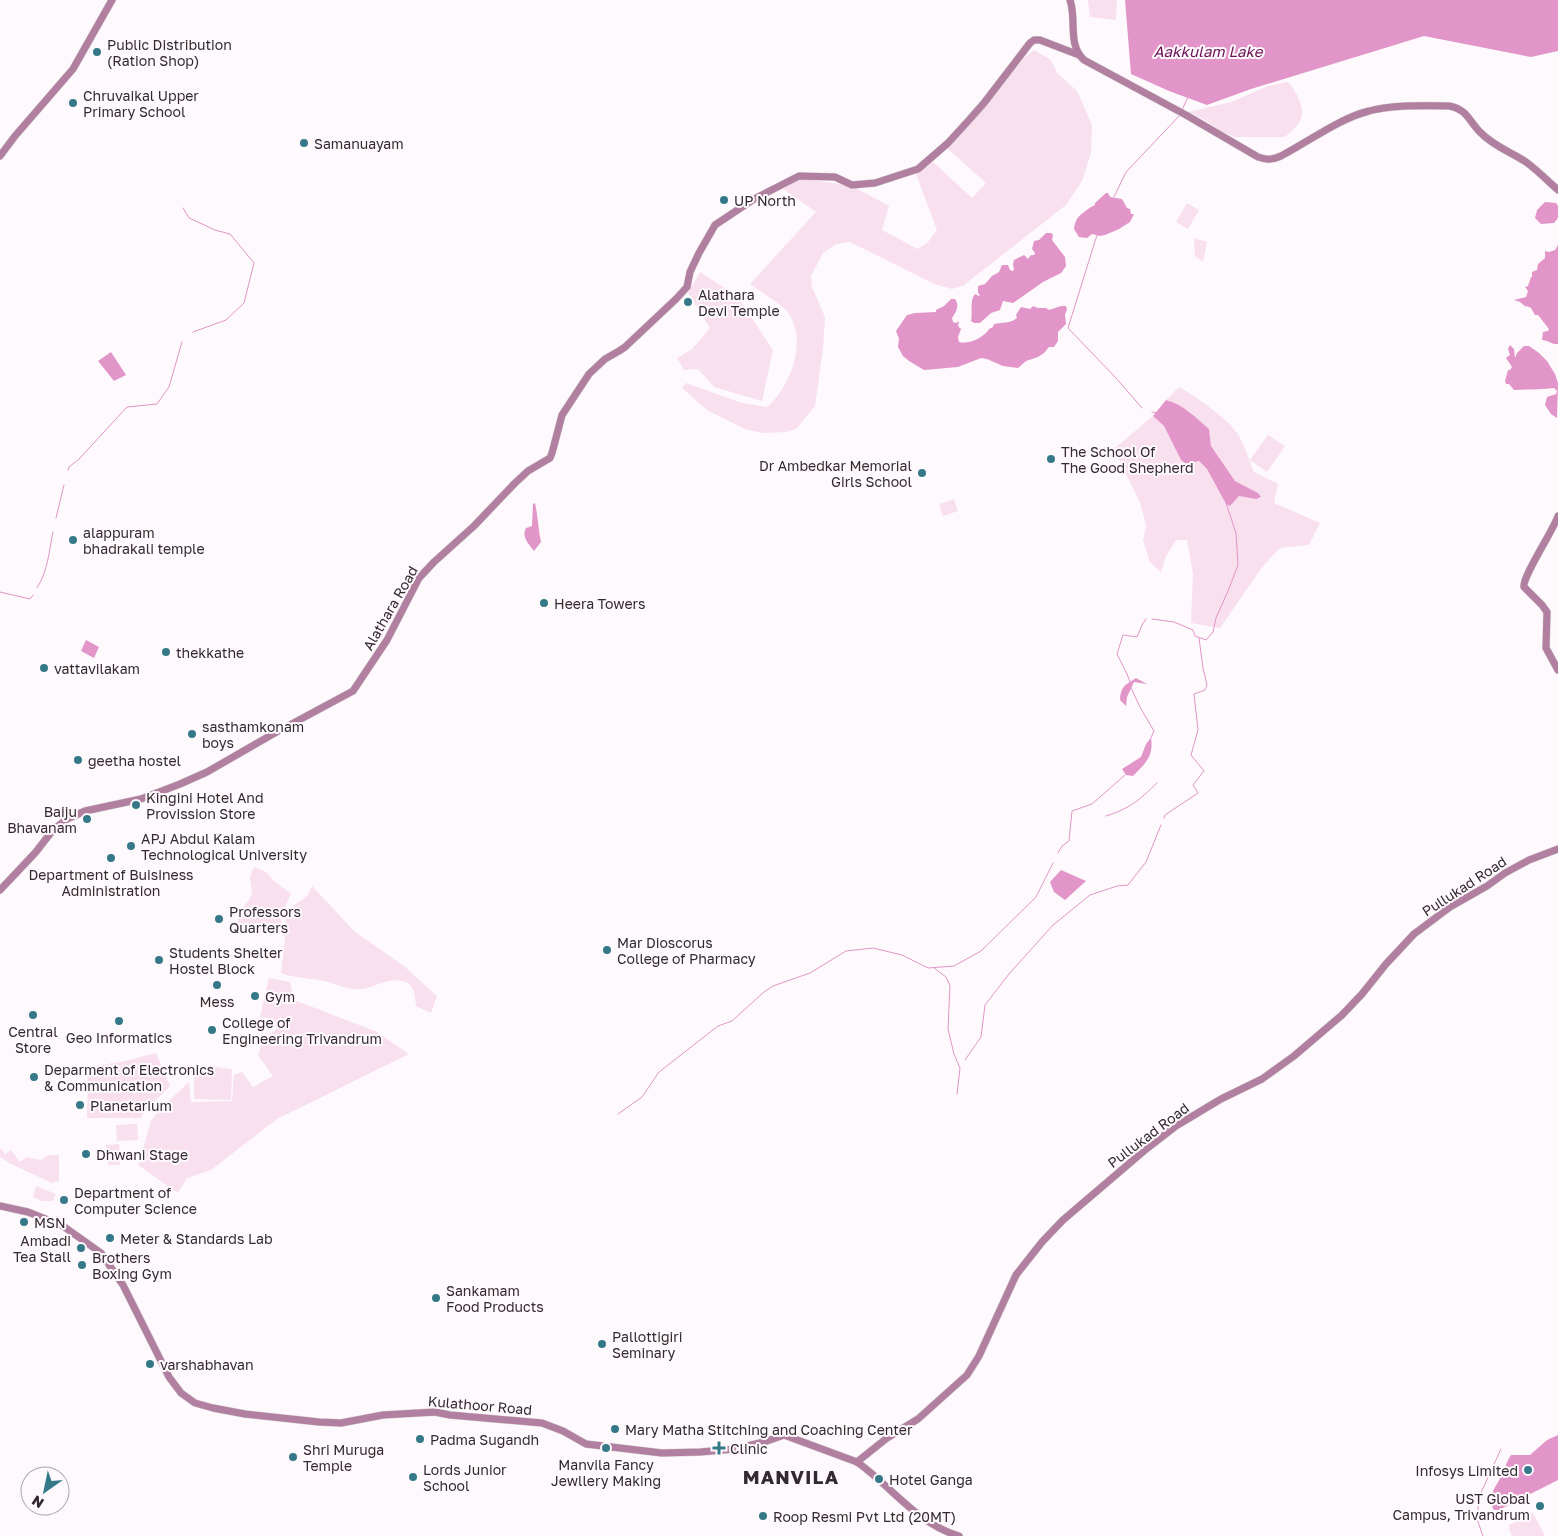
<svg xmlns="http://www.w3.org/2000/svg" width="1558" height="1536" viewBox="0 0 1558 1536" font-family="'Golos Text',sans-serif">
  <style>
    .green { fill: #f8e0ef }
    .water { fill: #e295c8 }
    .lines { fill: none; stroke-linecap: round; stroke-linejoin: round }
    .stream { stroke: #e295c8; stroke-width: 1 }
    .secondary-casing { stroke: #d9d4d7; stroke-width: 8 }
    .secondary { stroke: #b17f9f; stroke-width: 7 }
    .poi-dot { fill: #357989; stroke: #fef9fc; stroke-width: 2 }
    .labels { text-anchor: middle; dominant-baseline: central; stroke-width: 4; stroke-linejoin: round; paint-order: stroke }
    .poi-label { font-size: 14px; fill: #322a2f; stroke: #fef9fc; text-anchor: start }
    .street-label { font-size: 14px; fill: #322a2f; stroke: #fef9fc }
    .water-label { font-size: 15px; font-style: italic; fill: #6b1256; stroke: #fef9fc }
    .district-label { font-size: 19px; font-weight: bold; letter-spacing: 1px; fill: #322a2f; stroke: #fef9fc }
  </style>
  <rect width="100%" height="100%" fill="#fef9fc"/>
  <g class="green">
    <path d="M1088,0H1117L1116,20L1090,17Z"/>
    <path d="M1034,50L1051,60L1057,73L1077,91L1092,125L1091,153L1082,181L1066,205L964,285L952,289L934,284L850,242L836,244L823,253L811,276L812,287L825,317L823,348L815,406L796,429L786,432L763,433L745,429L707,410L682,388L686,383L742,403L767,407C791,387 810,336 785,309C775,300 761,292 750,284L816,212L782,188L791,182L805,179L840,184L854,187L889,206L882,230L918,249L928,242L937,230L916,174L933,162L972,198L986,183L947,148L966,128L1025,57Z"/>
    <path d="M1287,82C1292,85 1294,90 1297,95C1307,116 1302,123 1285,137H1235L1222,132L1205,120L1189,112L1231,102L1268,86Z"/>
    <path d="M1187,203L1199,210L1188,229L1176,222Z"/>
    <path d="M1194,238L1207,242L1203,262L1195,256Z"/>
    <path d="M700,272L737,296L773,350L762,401L714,387L698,369L684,370L677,358L692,349L710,328L688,293Z"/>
    <path d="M1179,387C1195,396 1226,417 1237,433C1244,443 1249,460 1254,472L1278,484L1274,503L1320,523L1309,545L1280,548L1263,566L1220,628L1191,623L1193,574L1187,540H1176L1166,556L1161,572L1150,562L1143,540L1146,526L1141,505L1114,449L1153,416L1164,426L1181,460L1186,464L1199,461L1207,469L1226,504L1230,506L1239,496L1256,499L1258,493L1235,481L1211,446L1209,429L1172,402L1166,400Z"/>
    <path d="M1268,435L1285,446L1267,472L1250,460Z"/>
    <path d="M954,499L958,511L943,516L939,504Z"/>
    <path d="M254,867L266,872L273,880L291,894L282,913L278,914L282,923L278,925L273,932H259L257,935L255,932V922L251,934L237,929L238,923V915L250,898L252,892L250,877Z"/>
    <path d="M312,886L355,932L404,966L437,996L431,1013L416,1006C415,998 415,986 406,982C389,976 377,987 361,989C347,991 336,983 323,981C306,977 297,979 281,973L286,930L285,912L307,896Z"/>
    <path d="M269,978L290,982L294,1000L375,1031L409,1054L277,1119L211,1170L187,1178L178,1193L138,1165L151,1121L162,1107L189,1082L191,1102L232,1101L234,1075L242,1072L253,1087L273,1076L258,1055L264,1038L277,1029L268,1018L260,1017Z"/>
    <path d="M156,1053L170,1086L144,1112L141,1118H87L88,1081L86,1067L121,1062Z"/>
    <path d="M206,1066L232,1069L231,1100L194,1099V1071Z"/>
    <path d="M137,1124L138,1140L117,1141L116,1125Z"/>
    <path d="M119,1144L120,1165H108L106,1145Z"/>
    <path d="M0,1148L5,1154L11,1150L20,1162L27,1157L40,1160L49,1155H59V1181L52,1183L9,1163L0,1157Z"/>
    <path d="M36,1186L56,1194L53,1201H42L33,1197Z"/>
    <path d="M1533,1513L1545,1536H1512L1509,1529V1525Z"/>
  </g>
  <g class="water">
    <path d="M1125,0H1558V51L1531,57L1424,36L1251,89L1207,105L1169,91L1131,74Z"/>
    <path d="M1106,193H1108L1110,197L1122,199L1127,208L1130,209L1131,214H1134L1130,222L1119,229L1105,235L1100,236L1092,234L1087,238L1079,237L1074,229C1076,217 1079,216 1088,209C1090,208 1092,206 1095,205V203Z"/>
    <path d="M1545,202L1556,203L1558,206V218L1554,223L1541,224L1535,218L1537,210Z"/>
    <path d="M1046,233H1051L1053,235L1052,240L1065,257L1066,266L1061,273L1043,282L1013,303L1003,301L1000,310L991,313L980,323H974L971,321C973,312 969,302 975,294L979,296L980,295L978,293V286L985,284L992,276L999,272L1002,265H1008L1010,270L1012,271L1014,270L1013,264L1014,260L1024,255L1028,259L1031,255H1034L1035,253L1032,249L1034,241L1039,240Z"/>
    <path d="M1558,245V344C1552,345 1548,340 1542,340L1543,332L1548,331L1549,329L1538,315H1535L1531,308L1527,306L1526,307L1520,302L1514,300L1526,297L1528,291L1525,287L1528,286L1531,277H1532V272L1537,270L1538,264L1545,258V251L1549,252L1555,250Z"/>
    <path d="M951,299H955C960,306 956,312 952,318L953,322L956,323L959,321L958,326L961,329L958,337L959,342C968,345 985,337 989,329L993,327L994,324C1003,322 1009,324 1017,318L1016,315L1021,307L1030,309L1033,306L1038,308H1046L1049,310L1061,306H1066L1067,309L1065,315L1066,324L1058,332V341L1054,347H1049L1044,353L1038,357L1026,361L1018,368L1003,366L987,359L981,358L958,367L924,370L909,361L903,356L898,347L899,339L896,331L907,315L915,313L936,312V310L944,306Z"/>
    <path d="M1510,345L1514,349L1515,358L1517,353L1524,346H1529L1539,353L1547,361L1555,374L1558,383L1557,418L1551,414L1545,405L1547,397L1556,394L1557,391L1554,388C1540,390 1528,389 1514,390L1509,384H1506L1505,381L1508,370H1510L1512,367L1506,358L1510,355L1508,349Z"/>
    <path d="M111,352L126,375L114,381L98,361Z"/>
    <path d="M1166,400C1183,404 1196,418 1209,429L1211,446L1235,481L1258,493L1261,497L1256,499L1239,496L1230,506L1226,504L1207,469L1199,461L1186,464L1181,460L1164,426L1153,416Z"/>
    <path d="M535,503C538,516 538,529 541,542L534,551C529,544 521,537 526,528L532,526L533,504Z"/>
    <path d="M86,640L99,647L94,658L81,651Z"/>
    <path d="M1136,678L1147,684L1134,682L1127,697L1126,706L1120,700C1121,686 1125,685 1136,678Z"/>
    <path d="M1151,738C1154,756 1145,764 1133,776L1126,775L1122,769L1141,757L1146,744Z"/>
    <path d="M1061,870L1086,881L1065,900L1054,892L1050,882Z"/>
    <path d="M1558,1435V1480L1499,1510H1494C1485,1497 1497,1486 1503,1473C1505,1467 1507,1461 1511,1455H1530L1547,1440Z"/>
  </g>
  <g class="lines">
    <g class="stream">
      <path d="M1182,110L1188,97"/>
      <path d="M1114,197L1126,172L1180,115"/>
      <path d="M183,208L189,218L215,230L230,234L254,263L244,303L226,320L193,332"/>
      <path d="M1097,235L1068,328L1116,378L1142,408"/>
      <path d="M1152,412L1157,413"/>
      <path d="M68,470L69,467L79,459L127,407L157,404L169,387L182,342"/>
      <path d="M56,518L64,485"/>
      <path d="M37,588C48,571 49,551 53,532"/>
      <path d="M0,592L30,599L33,595"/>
      <path d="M1152,619L1174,622L1193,630L1195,636L1206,640L1213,632L1216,618L1228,591L1238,565L1236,533L1226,503"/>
      <path d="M1130,682L1127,674L1117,654L1123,635L1137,637L1142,625L1146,619"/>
      <path d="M1131,688L1141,709L1154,731L1150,740"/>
      <path d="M1106,816C1131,808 1138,801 1157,783"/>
      <path d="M1164,818L1165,815L1198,793L1193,785L1204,771L1191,755L1198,730L1194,694L1205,690L1207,685L1203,668L1199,638"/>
      <path d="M1058,853L1062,846L1069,841L1072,811L1092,804L1125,775"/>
      <path d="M934,968L946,977L950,986L948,1029L954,1054L960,1068L957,1094"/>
      <path d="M965,1060L981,1037L985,1005L1009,974L1053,925L1090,895L1117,886L1128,885L1146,862L1161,825"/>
      <path d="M618,1114L642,1097L659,1072L718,1026L732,1021L764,992L773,986L810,973L846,951L873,948L902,955L928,968L954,966L981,951L1036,897L1053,863"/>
      <path d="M1483,1536L1477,1519L1479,1497L1501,1449"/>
    </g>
    <defs>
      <g id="secondary">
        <path d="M1070,0C1077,20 1067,44 1084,60L1186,115L1258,157C1267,160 1272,160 1281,156C1308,142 1340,118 1369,111C1394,104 1423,106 1449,106C1467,109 1469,121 1480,132C1493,146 1511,152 1526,162C1537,170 1548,181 1558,190"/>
        <path d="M0,156L15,136L73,69L112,0"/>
        <path d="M1558,516C1553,531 1522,577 1524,587L1542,605L1547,612L1546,648L1558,670"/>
        <path d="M0,890L35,853L53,830L67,819L85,811L141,799L180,784L207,772L273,734L353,691L387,640L419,578L434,562L474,526L515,483L528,471L550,458L552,453L562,415L589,374L605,359L619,351L625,347L676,299L687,287L690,272L699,253L715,225L754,199L799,176L835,177L852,185L875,183L918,169L948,143L969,120L984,103L1030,43L1034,40H1040L1079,55"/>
        <path d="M0,1206L28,1212L63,1226L101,1253L123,1285L169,1377L181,1393L195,1403L213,1408L245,1414L319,1422L341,1423L383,1415L435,1412L450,1415L542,1423L563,1431L586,1444L662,1453L700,1452L735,1449L767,1441L784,1435L857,1462C891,1486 917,1524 959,1536"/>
        <path d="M857,1462L887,1438L918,1419L967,1375L979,1356L1016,1275L1042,1242L1063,1220L1145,1150L1176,1126L1221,1099L1262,1079L1294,1056L1342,1015L1362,994L1386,964L1414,934L1450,907L1487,886L1505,873L1529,860L1558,849"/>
      </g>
    </defs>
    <use href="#secondary" class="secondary-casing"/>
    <use href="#secondary" class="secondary"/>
  </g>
  <g class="poi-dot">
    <circle cx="97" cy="52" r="5"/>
    <circle cx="73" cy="103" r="5"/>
    <circle cx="304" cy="143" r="5"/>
    <circle cx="724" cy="200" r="5"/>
    <circle cx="688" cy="302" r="5"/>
    <circle cx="1051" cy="459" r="5"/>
    <circle cx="922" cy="473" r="5"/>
    <circle cx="73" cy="540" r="5"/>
    <circle cx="544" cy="603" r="5"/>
    <circle cx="166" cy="652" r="5"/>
    <circle cx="44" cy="668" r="5"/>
    <circle cx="192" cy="734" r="5"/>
    <circle cx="78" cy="760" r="5"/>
    <circle cx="136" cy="805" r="5"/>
    <circle cx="87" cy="819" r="5"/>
    <circle cx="131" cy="846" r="5"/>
    <circle cx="111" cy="858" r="5"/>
    <circle cx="219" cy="919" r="5"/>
    <circle cx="607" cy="950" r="5"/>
    <circle cx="159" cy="960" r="5"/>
    <circle cx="217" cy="985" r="5"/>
    <circle cx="255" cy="996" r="5"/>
    <circle cx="33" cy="1015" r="5"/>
    <circle cx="119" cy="1021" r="5"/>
    <circle cx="212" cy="1030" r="5"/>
    <circle cx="34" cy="1077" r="5"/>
    <circle cx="80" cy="1105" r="5"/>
    <circle cx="86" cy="1154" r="5"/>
    <circle cx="64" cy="1200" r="5"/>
    <circle cx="24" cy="1222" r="5"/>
    <circle cx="110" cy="1238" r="5"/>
    <circle cx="81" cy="1248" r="5"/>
    <circle cx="82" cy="1265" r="5"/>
    <circle cx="436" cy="1298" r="5"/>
    <circle cx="602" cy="1344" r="5"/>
    <circle cx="150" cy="1364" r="5"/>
    <circle cx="615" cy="1429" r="5"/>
    <circle cx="420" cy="1439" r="5"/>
    <circle cx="606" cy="1448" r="5"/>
    <path d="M716.5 1440.5h5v5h5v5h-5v5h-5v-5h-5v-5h5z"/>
    <circle cx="293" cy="1457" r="5"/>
    <circle cx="1528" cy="1470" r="5"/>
    <circle cx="413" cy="1477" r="5"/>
    <circle cx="879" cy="1479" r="5"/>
    <circle cx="1540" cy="1506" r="5"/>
    <circle cx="763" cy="1516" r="5"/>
  </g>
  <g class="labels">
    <g class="poi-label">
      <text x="107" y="44">Public Distribution<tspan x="107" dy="16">(Ration Shop)</tspan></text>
      <text x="83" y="95">Chruvaikal Upper<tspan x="83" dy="16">Primary School</tspan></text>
      <text x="314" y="143">Samanuayam</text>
      <text x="734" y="200">UP North</text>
      <text x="698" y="294">Alathara<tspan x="698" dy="16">Devi Temple</tspan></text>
      <text x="1061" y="451">The School Of<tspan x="1061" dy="16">The Good Shepherd</tspan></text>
      <text x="912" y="465" text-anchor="end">Dr Ambedkar Memorial<tspan x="912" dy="16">Girls School</tspan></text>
      <text x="83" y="532">alappuram<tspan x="83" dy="16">bhadrakali temple</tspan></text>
      <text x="554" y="603">Heera Towers</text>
      <text x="176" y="652">thekkathe</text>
      <text x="54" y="668">vattavilakam</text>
      <text x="202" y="726">sasthamkonam<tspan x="202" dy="16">boys</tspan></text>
      <text x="88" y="760">geetha hostel</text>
      <text x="146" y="797">Kingini Hotel And<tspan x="146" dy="16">Provission Store</tspan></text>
      <text x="77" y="811" text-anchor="end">Baiju<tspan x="77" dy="16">Bhavanam</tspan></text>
      <text x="141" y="838">APJ Abdul Kalam<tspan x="141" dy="16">Technological University</tspan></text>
      <text x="111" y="874" text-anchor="middle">Department of Buisiness<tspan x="111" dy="16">Administration</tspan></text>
      <text x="229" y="911">Professors<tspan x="229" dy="16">Quarters</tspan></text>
      <text x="617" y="942">Mar Dioscorus<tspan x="617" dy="16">College of Pharmacy</tspan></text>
      <text x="169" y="952">Students Shelter<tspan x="169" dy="16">Hostel Block</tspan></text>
      <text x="265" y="996">Gym</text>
      <text x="217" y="1001" text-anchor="middle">Mess</text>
      <text x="222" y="1022">College of<tspan x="222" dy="16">Engineering Trivandrum</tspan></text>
      <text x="33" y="1031" text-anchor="middle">Central<tspan x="33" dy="16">Store</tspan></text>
      <text x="119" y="1037" text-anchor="middle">Geo Informatics</text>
      <text x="44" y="1069">Deparment of Electronics<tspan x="44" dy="16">&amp; Communication</tspan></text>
      <text x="90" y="1105">Planetarium</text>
      <text x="96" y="1154">Dhwani Stage</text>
      <text x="74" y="1192">Department of<tspan x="74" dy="16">Computer Science</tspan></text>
      <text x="34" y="1222">MSN</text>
      <text x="120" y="1238">Meter &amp; Standards Lab</text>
      <text x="71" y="1240" text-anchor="end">Ambadi<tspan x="71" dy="16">Tea Stall</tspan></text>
      <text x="92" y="1257">Brothers<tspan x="92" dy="16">Boxing Gym</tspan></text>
      <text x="446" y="1290">Sankamam<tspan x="446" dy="16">Food Products</tspan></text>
      <text x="612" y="1336">Pallottigiri<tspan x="612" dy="16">Seminary</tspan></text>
      <text x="160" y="1364">varshabhavan</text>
      <text x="625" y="1429">Mary Matha Stitching and Coaching Center</text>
      <text x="430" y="1439">Padma Sugandh</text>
      <text x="730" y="1448">Clinic</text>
      <text x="303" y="1449">Shri Muruga<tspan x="303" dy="16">Temple</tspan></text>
      <text x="606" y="1464" text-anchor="middle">Manvila Fancy<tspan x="606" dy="16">Jewllery Making</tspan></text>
      <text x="423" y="1469">Lords Junior<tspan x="423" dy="16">School</tspan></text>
      <text x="1518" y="1470" text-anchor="end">Infosys Limited</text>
      <text x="889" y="1479">Hotel Ganga</text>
      <text x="1530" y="1498" text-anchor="end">UST Global<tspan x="1530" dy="16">Campus, Trivandrum</tspan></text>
      <text x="773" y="1516">Roop Resmi Pvt Ltd (20MT)</text>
    </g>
    <g class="street-label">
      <text transform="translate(390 608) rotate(-60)">Alathara Road</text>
      <text transform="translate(1464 886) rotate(-33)">Pullukad Road</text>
      <text transform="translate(1148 1135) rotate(-37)">Pullukad Road</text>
      <text transform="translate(480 1405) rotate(5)">Kulathoor Road</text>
    </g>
    <g class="water-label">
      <text x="1208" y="51">Aakkulam Lake</text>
    </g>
    <g class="district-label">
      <text x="791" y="1476">MANVILA</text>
    </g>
  </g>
  <g transform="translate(45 1491) rotate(213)"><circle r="24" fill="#fef9fc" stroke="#aca6aa"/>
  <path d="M0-4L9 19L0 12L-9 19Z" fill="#357989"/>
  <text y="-8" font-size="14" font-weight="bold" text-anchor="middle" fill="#322a2f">N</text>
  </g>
</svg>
